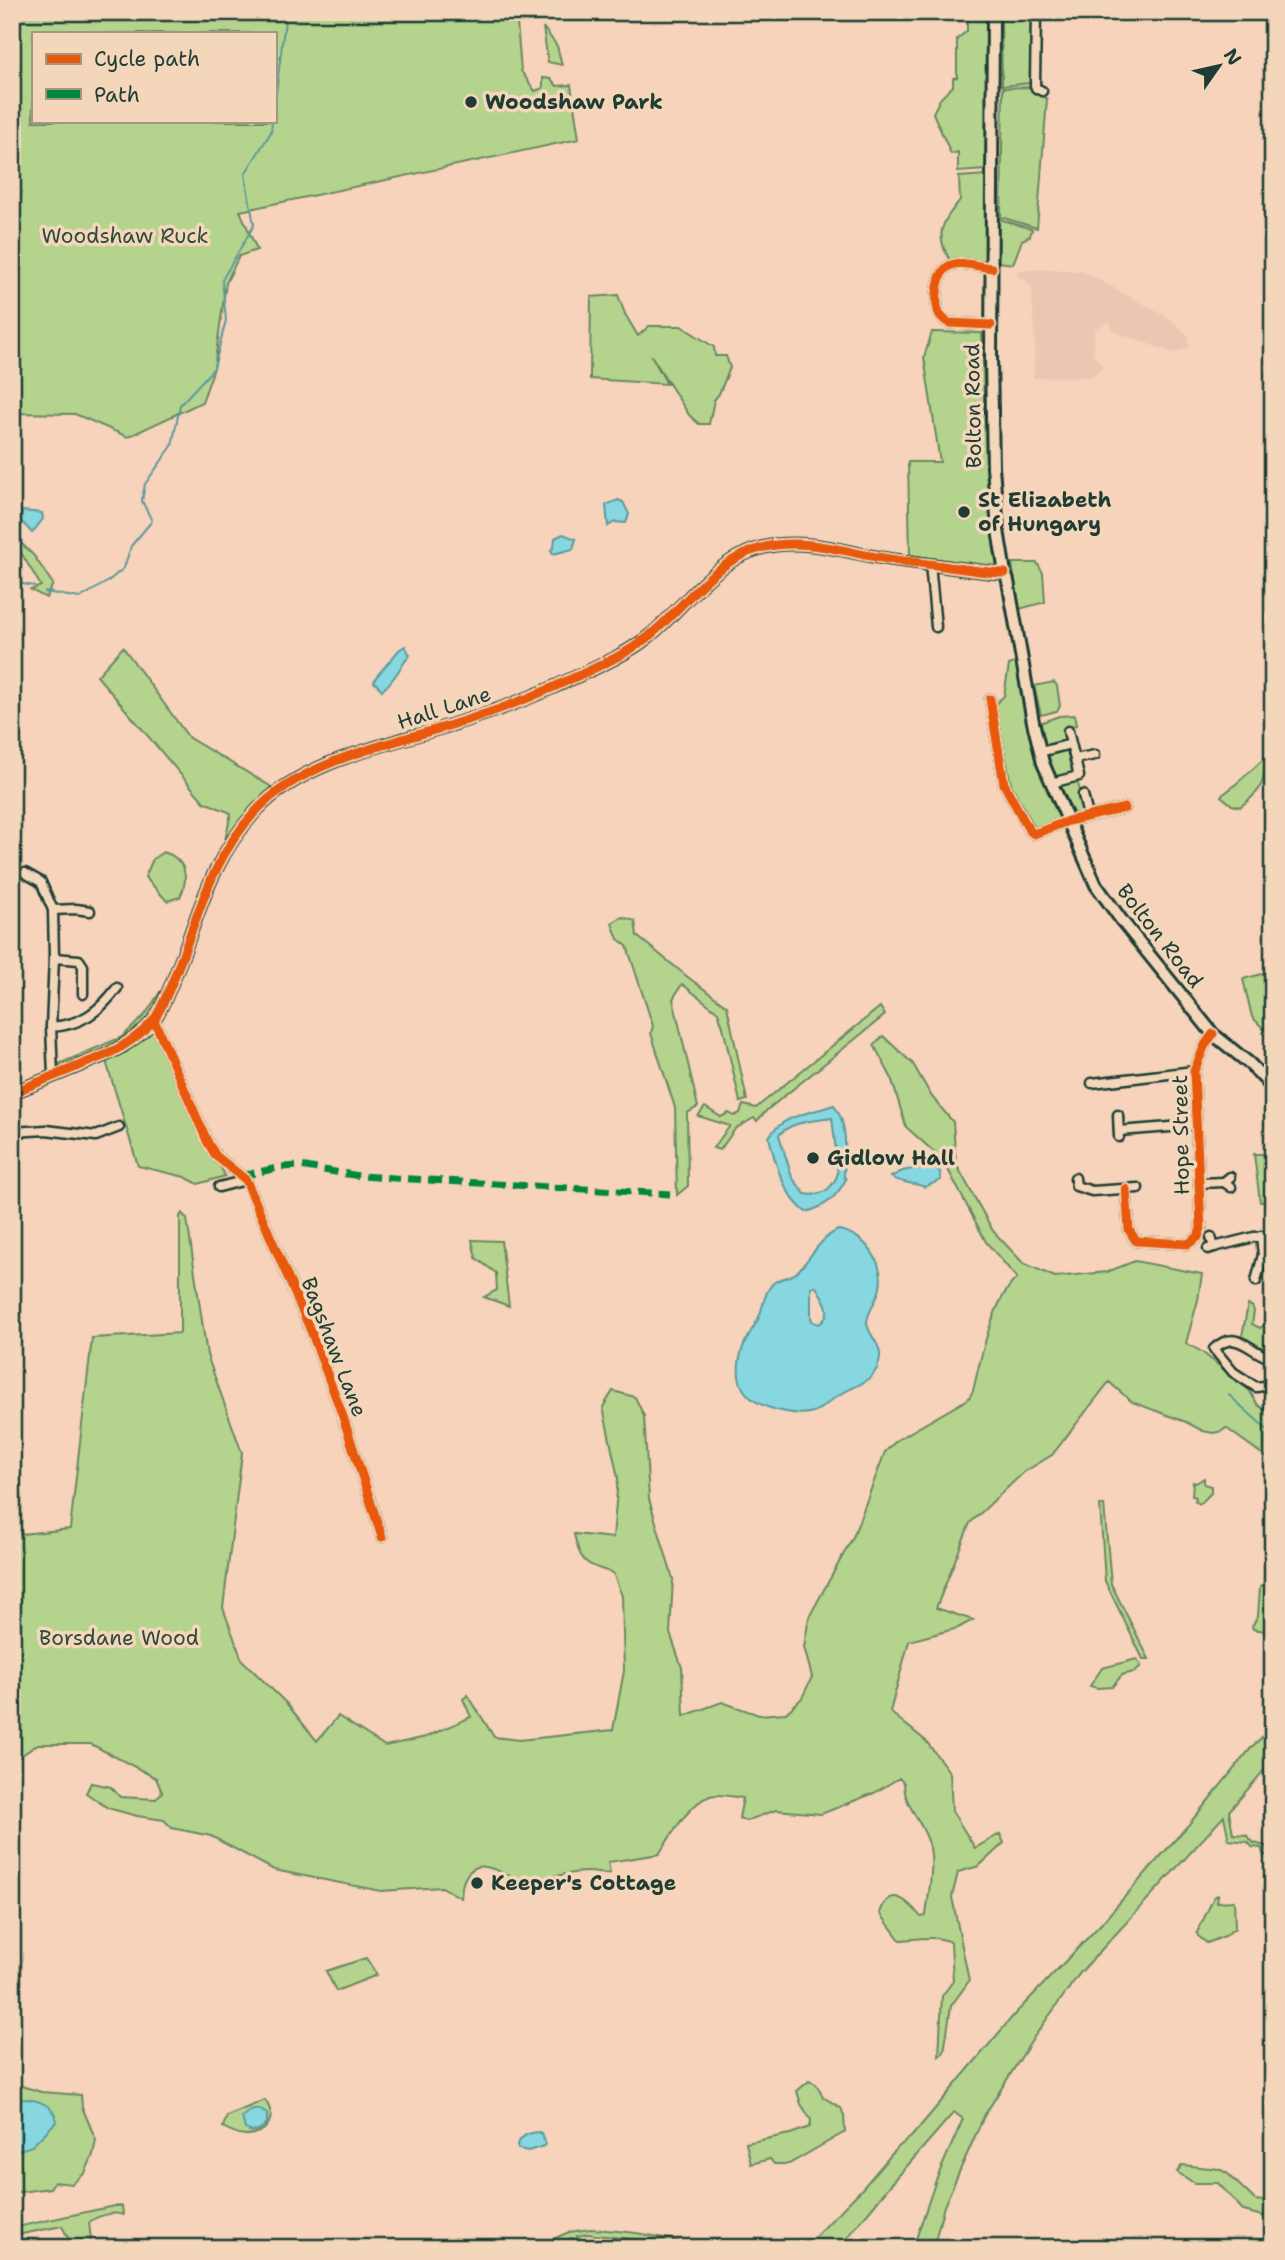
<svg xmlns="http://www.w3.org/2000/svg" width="1285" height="2260" viewBox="0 0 1285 2260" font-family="'Shantell Sans',sans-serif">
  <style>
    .built { fill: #edc6b3 }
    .green { fill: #b4d48e; stroke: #6a8861; stroke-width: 2; fill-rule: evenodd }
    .water { fill: #86d7df; stroke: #5d999b; stroke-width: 2; fill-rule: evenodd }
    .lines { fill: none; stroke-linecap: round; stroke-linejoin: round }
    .stream { stroke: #5d999b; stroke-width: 2 }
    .minor-casing { stroke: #1f3d34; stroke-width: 13 }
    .tertiary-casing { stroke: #1f3d34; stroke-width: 15 }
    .secondary-casing { stroke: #1f3d34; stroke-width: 16 }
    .minor { stroke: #f4d7ba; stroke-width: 8 }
    .tertiary { stroke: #f4d7ba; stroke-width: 10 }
    .secondary { stroke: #f4d7ba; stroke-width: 10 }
    .quiet { stroke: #00873e; stroke-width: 7; stroke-dasharray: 14 7; stroke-linecap: butt }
    .cycleway-casing { stroke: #f4d7ba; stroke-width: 13 }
    .cycleway { stroke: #e8590c; stroke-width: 9 }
    .poi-dot { fill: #1f3d34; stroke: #f4d7ba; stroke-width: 2.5 }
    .labels { text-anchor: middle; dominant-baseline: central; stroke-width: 7; stroke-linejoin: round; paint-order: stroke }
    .poi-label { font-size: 21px; font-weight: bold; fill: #1f3d34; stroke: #f4d7ba; text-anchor: start }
    .park-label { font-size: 21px; fill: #2e4c3d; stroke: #f4d7ba }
    .street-label { font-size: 21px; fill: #1f3d34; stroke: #f4d7ba }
  </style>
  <rect width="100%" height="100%" fill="#f6d3ba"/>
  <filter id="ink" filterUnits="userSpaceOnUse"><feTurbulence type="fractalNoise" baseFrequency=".0143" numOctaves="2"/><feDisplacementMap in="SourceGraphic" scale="14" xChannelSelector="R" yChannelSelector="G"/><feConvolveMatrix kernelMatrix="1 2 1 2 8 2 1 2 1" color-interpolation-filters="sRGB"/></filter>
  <g filter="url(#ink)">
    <path class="built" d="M1047,269L1082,271L1127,295L1170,319L1188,335L1189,347L1173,353L1113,331L1109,321L1095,329L1093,355L1102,364L1101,370L1091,377L1033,378L1035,347L1032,288L1025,278H1018L1017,271Z"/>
    <g class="green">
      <path d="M12,12H571V16L517,23L521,71L535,91L543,88V78L551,79L557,86L571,85L579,139L240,211L257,250L239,256L226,283L214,368L202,402L128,437L75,414L12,413ZM275,33V121H33V33Z"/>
      <path d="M967,12H988L986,170L958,172V152L951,154L933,113L940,99L953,86V78L957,77V39L967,31Z"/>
      <path d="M1001,12H1033L1031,83L1002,86Z"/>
      <path d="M543,27L557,46L562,65L548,62Z"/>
      <path d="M1029,87L1047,99L1037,228L1001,217L1003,88Z"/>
      <path d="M986,175L985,262L949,259C934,232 943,222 960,200L959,177Z"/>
      <path d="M999,219L1032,229L1030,236L1022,240L1013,264L998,262Z"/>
      <path d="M618,295L625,314L638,336L649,326H681L714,347L715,356H726L730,368L719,394L714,400L709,424H699L689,415L651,355L667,384L590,379L591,297Z"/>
      <path d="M932,332L982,333L986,463L1001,568L910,555L908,462H940L924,357Z"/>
      <path d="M18,540L34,556L53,584L46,598L31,590L41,586L14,541Z"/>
      <path d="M1012,563H1037L1043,573L1045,602L1019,609Z"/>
      <path d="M123,647L189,738L270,786L273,791L248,812L227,843L225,841L231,813L204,802L97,676Z"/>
      <path d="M1017,662L1063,817L1042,829L1035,828L1011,784L995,704L1004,696L1009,665Z"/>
      <path d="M1054,682L1057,686L1060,706L1057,711L1041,715L1034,686Z"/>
      <path d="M1074,715L1076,725L1064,729L1066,742L1046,747L1040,723L1059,716Z"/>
      <path d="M1067,748L1074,775L1056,781L1048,753Z"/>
      <path d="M1273,751V760L1265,765C1264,788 1258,793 1240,807L1232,805L1221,796C1240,782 1255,766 1273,751Z"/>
      <path d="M1077,781L1086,811L1074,815L1060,785Z"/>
      <path d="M163,852C185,858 190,877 180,897L167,901L145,877L153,859Z"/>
      <path d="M622,917L635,921L637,936L689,978L727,1006L747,1100L740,1102L723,1027L718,1012L682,984L673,999L698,1107L687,1113L688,1186L677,1195L675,1108L651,1033L653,1026L627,946L618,939L612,923Z"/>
      <path d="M1273,971V1038L1252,1017L1243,979Z"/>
      <path d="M160,992L164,994L150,1018L124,1042L66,1068L59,1064L122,1037L145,1015Z"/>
      <path d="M880,1007L885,1015L767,1110L757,1121L754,1118L735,1129L720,1150L713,1148L730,1126L698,1116L705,1107L721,1117L729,1113L734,1116L740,1113L743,1105L756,1108Z"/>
      <path d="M154,1027L219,1163L225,1176L198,1184L185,1177L138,1166L106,1061L127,1052Z"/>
      <path d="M883,1036L913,1064L932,1097L953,1122L956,1164L993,1231L1023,1263L1055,1277L1107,1272L1135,1261L1202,1274L1198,1300L1186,1343L1202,1352L1249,1390L1258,1405L1273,1416V1462L1226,1428L1222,1431L1213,1433L1203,1431L1186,1422L1132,1402L1109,1382L1052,1455L1024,1472L970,1523L936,1608L973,1620L958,1628L909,1641L890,1712L926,1741L950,1773L952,1811L975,1848L1000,1834L1004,1843L979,1866L958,1872L952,1897L969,1981L951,2006L944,2052L939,2056L942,1996L953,1981L951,1942C936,1935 916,1939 900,1940L880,1913C890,1883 909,1902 921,1917L926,1916C928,1896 935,1864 929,1844C923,1821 904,1807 904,1783L899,1778L874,1793L821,1814L776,1810L746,1821L739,1818L743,1798C732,1797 720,1793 710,1796C689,1803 671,1836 659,1854L608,1862L610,1873C603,1875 597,1872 589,1872C568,1871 545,1881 524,1880C504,1878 475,1849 463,1883C461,1888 462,1893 461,1898L442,1887L381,1891L274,1870L211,1836L172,1828L164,1820L137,1816L108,1808L86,1793L91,1783L111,1787L120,1797L156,1799L162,1792L156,1778L91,1744H38L12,1762V1535L70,1529L92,1338L180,1333V1217L182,1213L187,1219L207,1355L242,1453L223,1608L242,1660L287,1704L317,1741L338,1716L385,1746L426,1737L471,1717L463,1699L468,1695L494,1737L519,1740L613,1730L624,1671L622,1596L613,1573C584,1564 581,1563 574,1534L613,1538L618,1478L603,1407L613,1391L635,1397L644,1416L649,1499L673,1579L670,1633L682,1668L684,1716L722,1702L759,1715L786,1713L802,1698L812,1677L804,1647L809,1617L853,1537L885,1452L897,1440L968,1399L973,1391C981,1358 992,1300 1017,1278L986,1242L943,1160L906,1127L891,1077L874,1045Z"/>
      <path d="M1254,1154H1273V1202H1260Z"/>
      <path d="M472,1240L501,1241L509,1306L484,1297L497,1290L496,1273L476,1258Z"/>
      <path d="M1248,1305L1252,1306L1254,1311L1252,1324L1260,1328L1267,1323L1271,1313H1273V1354L1242,1336Z"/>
      <path d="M1273,1474L1269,1579L1265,1585L1273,1591V1629L1265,1631L1253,1629L1252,1626L1258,1616L1260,1587L1264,1584Z"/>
      <path d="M1204,1478V1484L1211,1486V1493L1200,1504L1195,1501L1196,1497L1192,1496L1193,1482L1196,1483Z"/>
      <path d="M1100,1505H1104L1111,1584L1149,1659H1143L1105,1581Z"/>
      <path d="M1137,1659L1141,1666L1134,1672L1122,1675L1112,1687L1097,1688L1090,1686L1102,1668Z"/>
      <path d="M1273,1726V1760L1229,1811L1233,1834L1246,1835L1254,1843L1266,1846L1270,1853L1264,1856L1261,1848L1252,1847L1248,1842L1229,1840L1224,1816L1080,1973L1034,2037L984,2116L944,2206L933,2248H913L936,2180L963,2119L954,2112L887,2189L839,2248H804L861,2190L897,2148L912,2136L1014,2015L1099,1926L1190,1823L1251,1748Z"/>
      <path d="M1218,1895L1217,1902L1234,1901L1235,1928L1225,1936L1207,1943L1198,1936L1197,1933L1214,1897Z"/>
      <path d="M366,1958L377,1975L336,1991L326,1971Z"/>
      <path d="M809,2081L816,2084L823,2097L841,2108L844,2116L845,2132L789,2164H774L770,2159L751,2164L746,2143L790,2134L810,2127L811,2120L801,2104L797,2091Z"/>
      <path d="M12,2083L41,2092L81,2095L82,2107L96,2140L93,2155L85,2173L72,2184L54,2182L50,2188L12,2193Z"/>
      <path d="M265,2100C278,2118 267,2135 245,2135C237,2134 230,2131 223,2127L227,2116Z"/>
      <path d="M1182,2165L1219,2169L1227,2173L1255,2200L1273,2202V2219L1244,2211L1218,2183H1194L1177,2172Z"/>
      <path d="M114,2206H122L123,2215C114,2211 95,2216 89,2223L91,2240L85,2248H73L62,2226L12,2236V2228Z"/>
      <path d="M591,2229C631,2231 663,2236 702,2248H685L667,2243L587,2234L577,2236L590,2248H583L572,2238L545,2248H508L540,2245L569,2232Z"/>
    </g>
    <g class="water">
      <path d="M618,500L623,502L629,514L626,523L615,522L608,526L606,505Z"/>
      <path d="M22,511L42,513L43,519L32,533L21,521Z"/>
      <path d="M563,534L576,539L573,549L553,554L551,550L554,547L555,538Z"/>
      <path d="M405,646L410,655C400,666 394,682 382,690L374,682L376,677L399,650Z"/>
      <path d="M834,1105C849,1126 845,1151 844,1176L846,1179C837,1197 825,1207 806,1212C784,1196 775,1163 769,1137C783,1114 812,1113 834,1105ZM832,1118C833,1128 839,1169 837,1176C831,1190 820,1197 805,1194L792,1177L779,1135C791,1121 814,1121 832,1118Z"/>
      <path d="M934,1165L940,1172L941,1180L925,1187C913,1182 902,1184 891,1177L902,1171Z"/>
      <path d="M838,1230C864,1234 885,1261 880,1288C878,1298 866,1315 867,1323C868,1335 881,1343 880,1357C878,1381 856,1385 839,1395C830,1400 824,1409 813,1412C804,1415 795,1414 786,1412C751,1406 730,1389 742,1350C746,1337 754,1328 759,1317C763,1307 764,1295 770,1287C776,1277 790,1279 797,1272C811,1258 819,1239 838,1230ZM811,1287H816C824,1300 835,1313 819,1324L813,1322L811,1318Z"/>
      <path d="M29,2099C43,2102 53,2106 57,2121L32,2146L14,2152L12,2100Z"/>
      <path d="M259,2109L267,2114V2123C261,2130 253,2134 245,2129L242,2117L250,2111Z"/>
      <path d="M539,2132L541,2133L545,2143L544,2146L528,2151L518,2149L517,2144C523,2135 528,2133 539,2132Z"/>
    </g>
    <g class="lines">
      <g class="stream">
        <path d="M275,102L286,12"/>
        <path d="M1269,153L1273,150"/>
        <path d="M12,582L34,586"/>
        <path d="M45,592L80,598L107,582L124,568L131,546L152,521L142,501L145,484L172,446L180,405L214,368L226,320L222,280L254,225L245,174L271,132L272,121"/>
        <path d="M1229,1395L1273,1435"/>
      </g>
      <defs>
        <g id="minor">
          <path d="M1036,12L1035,85L1036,88L1042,91"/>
          <path d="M1269,12L1273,17"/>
          <path d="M991,325L949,323C944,320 940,317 938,311C935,299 937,272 949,266C960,260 980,267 992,268"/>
          <path d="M930,564L936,627"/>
          <path d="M990,699L1004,784L1029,830L1034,834L1068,821L1125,808"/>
          <path d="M1040,752L1071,744"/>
          <path d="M1075,759L1095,755"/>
          <path d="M1051,783L1079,776L1068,731"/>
          <path d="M1083,795L1088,816"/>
          <path d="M25,873L41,882L53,910L54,958L51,1027L53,1075"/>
          <path d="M53,910L76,909L90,911"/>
          <path d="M54,958L79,960L83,966V994"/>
          <path d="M154,1020L208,1143L216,1156L246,1180L311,1331L342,1414L382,1537"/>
          <path d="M51,1027C81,1025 99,1012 117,988"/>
          <path d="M1092,1083L1194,1071"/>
          <path d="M1118,1115L1119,1137"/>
          <path d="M1119,1131L1196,1125"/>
          <path d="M12,1132L46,1130L96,1136L119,1127"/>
          <path d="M1230,1177L1224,1182L1231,1187"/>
          <path d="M1075,1178L1076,1186L1092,1191L1138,1188"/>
          <path d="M1199,1183L1224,1182"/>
          <path d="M219,1187L246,1180"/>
          <path d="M1126,1189L1129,1230L1136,1241L1188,1244L1198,1237L1201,1228L1194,1071L1205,1045L1213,1034"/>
          <path d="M1214,1247L1254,1237L1273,1236"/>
          <path d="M1208,1249L1214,1247L1211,1237"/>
          <path d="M1256,1281L1263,1255L1261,1236"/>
          <path d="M1273,1359C1249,1353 1238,1327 1214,1349L1233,1372L1256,1387L1273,1385"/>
        </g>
        <path id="tertiary" d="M12,1093L108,1054C124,1046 141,1035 153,1021C164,1007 176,972 183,955C202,901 216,854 256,811C305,757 403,742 470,719C498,710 527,699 554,687C585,672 620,659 648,637C684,608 713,560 761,548C797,538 836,549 871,556C897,561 923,563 949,567C968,569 986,573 1005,573"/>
        <path id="secondary" d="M993,12L991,359L993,467L998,530L1005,573L1008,581L1033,722L1043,763L1096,885L1122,921L1213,1034L1250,1064L1273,1088"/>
      </defs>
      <use href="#minor" class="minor-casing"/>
      <use href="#tertiary" class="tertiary-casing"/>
      <use href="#secondary" class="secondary-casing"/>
      <use href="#minor" class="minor"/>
      <use href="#tertiary" class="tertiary"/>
      <use href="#secondary" class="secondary"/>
      <path class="quiet" d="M241,1176L282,1167L300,1166L359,1176L670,1194"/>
      <defs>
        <g id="cycleway">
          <path d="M991,325L949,323C944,320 940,317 938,311C935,299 937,272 949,266C960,260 980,267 992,268"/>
          <path d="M990,699L1004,784L1029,830L1034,834L1068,821L1125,808"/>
          <path d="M154,1020L208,1143L216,1156L246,1180L311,1331L342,1414L382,1537"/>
          <path d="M12,1093L108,1054C124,1046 141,1035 153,1021C164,1007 176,972 183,955C202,901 216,854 256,811C305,757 403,742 470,719C498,710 527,699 554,687C585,672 620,659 648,637C684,608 713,560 761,548C797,538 836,549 871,556C897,561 923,563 949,567C968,569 986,573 1005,573"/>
          <path d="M1126,1189L1129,1230L1136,1241L1188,1244L1198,1237L1201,1228L1194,1071L1205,1045L1213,1034"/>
        </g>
      </defs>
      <use href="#cycleway" class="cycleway-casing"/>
      <use href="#cycleway" class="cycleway"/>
    </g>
  </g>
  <g class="poi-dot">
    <circle cx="471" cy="102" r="7"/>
    <circle cx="964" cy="512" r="7"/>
    <circle cx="813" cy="1158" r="7"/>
    <circle cx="477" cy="1883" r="7"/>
  </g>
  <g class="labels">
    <g class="poi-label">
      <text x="485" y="102">Woodshaw Park</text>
      <text x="978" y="500">St Elizabeth<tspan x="978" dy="24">of Hungary</tspan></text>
      <text x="827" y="1158">Gidlow Hall</text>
      <text x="491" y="1883">Keeper's Cottage</text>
    </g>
    <g class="park-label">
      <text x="125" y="236">Woodshaw Ruck</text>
      <text x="119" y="1638">Borsdane Wood</text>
    </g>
    <g class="street-label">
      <text transform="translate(973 406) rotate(-91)">Bolton Road</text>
      <text transform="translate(444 708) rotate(-18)">Hall Lane</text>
      <text transform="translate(1160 936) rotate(52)">Bolton Road</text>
      <text transform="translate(1181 1135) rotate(-91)">Hope Street</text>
      <text transform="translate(334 1347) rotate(69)">Bagshaw Lane</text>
    </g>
  </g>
  <rect width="1285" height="2260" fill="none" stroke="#f4d7ba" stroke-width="42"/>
  <rect x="21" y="21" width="1243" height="2218" fill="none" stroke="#1f3d34" stroke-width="2.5" filter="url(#ink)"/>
  <rect x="32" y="32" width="245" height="91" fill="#f4d7ba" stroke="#9f9984" stroke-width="2"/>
  <rect x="46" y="54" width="35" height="10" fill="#e8590c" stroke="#9f9984" stroke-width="2"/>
  <text x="94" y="66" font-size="21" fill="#1f3d34">Cycle path</text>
  <rect x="46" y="89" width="35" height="10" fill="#00873e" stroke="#9f9984" stroke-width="2"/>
  <text x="94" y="102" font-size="21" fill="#1f3d34">Path</text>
  <g transform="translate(1219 66) rotate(56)" stroke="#f4d7ba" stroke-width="5" paint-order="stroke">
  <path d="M0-5L12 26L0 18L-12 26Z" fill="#1f3d34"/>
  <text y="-10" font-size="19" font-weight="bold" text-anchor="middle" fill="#1f3d34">N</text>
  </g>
</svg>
